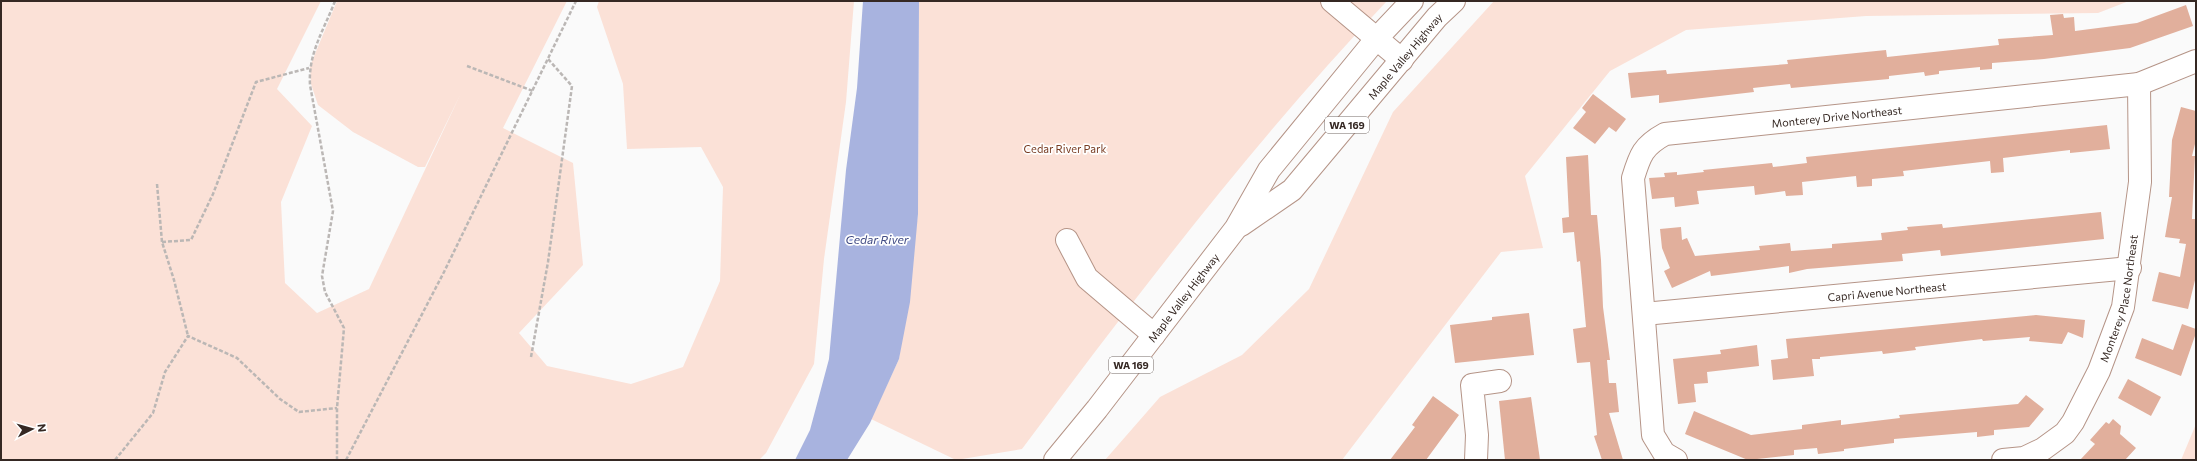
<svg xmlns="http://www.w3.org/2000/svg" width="2197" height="461" viewBox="0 0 2197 461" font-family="Commissioner,sans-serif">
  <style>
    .green { fill: #fbe1d7 }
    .water { fill: #a8b3df }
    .building { fill: #e1af9c }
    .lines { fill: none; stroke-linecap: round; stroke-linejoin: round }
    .minor-casing { stroke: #b59487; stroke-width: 24 }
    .major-casing { stroke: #b59487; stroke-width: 24 }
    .path { stroke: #bbb7b5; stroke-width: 2.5; stroke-dasharray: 4 2; stroke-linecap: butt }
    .minor { stroke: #fff; stroke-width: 22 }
    .major { stroke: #fff; stroke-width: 22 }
    .labels { text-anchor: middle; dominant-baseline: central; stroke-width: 3.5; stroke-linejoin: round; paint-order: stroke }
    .shield { fill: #fff; stroke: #726865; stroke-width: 1 }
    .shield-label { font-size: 10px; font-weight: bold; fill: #352823 }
    .street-label { font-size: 11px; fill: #352823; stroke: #fff }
    .park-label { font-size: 11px; fill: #783b21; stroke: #fff }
    .water-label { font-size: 12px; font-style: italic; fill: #414b84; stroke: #fff }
  </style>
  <rect width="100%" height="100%" fill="#fafafa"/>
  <g class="green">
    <path d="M1,1H321L277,89L312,126L281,202L285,283L317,313L369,289L461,93L425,167H418L353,132L318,105L311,84L310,66L337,1H567L503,128L573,163L583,265L519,333L547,366L631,384L683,367L720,281L723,187L701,147L627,149L623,84L597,7L599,1H854L846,102L824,259L814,364L766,453L759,460H1Z"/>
    <path d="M919,1H1387C1254,141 1137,295 1022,449L956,460L871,419L899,359L918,214Z"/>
    <path d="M1494,1H2129L2098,13L1866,16L1686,30L1610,71L1525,176L1543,248L1501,252L1342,460H1105L1160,397L1242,355L1309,289L1393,112Z"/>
    <path d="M2196,424V460H2181Z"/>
  </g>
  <path class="water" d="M863,1H919L918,214L910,302L899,359L870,423L847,460H795L810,430L829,359L846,170L857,88Z"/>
  <g class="building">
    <path d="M2186,5L2193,26L2130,48L2044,59L1992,63V69L1980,70V67L1939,71V74L1925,76L1924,72L1889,76V79L1791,88L1790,84L1753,88L1754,92L1659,103V95L1631,98L1628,73L1666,70L1667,74L1788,64L1787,60L1886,50L1887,57L1999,45L1998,39L2053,35L2050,15L2063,14L2064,18L2074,17L2075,31L2137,23Z"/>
    <path d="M1593,94L1626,119L1616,132L1609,127L1595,144L1573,128L1586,112L1582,108Z"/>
    <path d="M2181,107L2196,111V140L2192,156H2195L2192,219H2196V276L2188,309L2152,301L2159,272L2180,277L2186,244L2179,243L2180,239L2165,237L2172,197H2169L2172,140Z"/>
    <path d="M2107,125L2110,149L2070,153V150L2003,158L2004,172L1991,173L1990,161L1903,171L1904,176L1872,179V186L1857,187L1856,176L1802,182L1803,195L1786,196L1785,191L1755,195L1754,186L1697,191L1699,204L1675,207L1674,197L1652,199L1649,178L1665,177L1664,173L1677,172V175L1704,172L1703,170L1772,163L1773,167L1807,163L1806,157Z"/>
    <path d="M1588,155L1591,215H1597L1601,260L1603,307L1610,360H1607L1609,383H1616L1619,412L1609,413L1623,460H1602L1594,436L1597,435L1590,362L1577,363L1573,329L1586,327L1580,261L1577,262L1574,232L1563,233L1562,218L1569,217L1566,157Z"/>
    <path d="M2101,212L2104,239L1941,256L1940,250L1902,254L1903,261L1807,269L1789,273V266L1711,276L1710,271L1672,288L1664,271L1670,268L1662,248L1660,229L1681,227L1682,240L1687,238L1695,256L1760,250L1759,246L1790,243L1791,251L1832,248V244L1882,240L1881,233L1908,230L1907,227L1942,224L1943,228Z"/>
    <path d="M1529,313L1534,355L1455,363L1450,325L1492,320V317Z"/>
    <path d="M2036,315L2085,320L2083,338L2068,332L2062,344L2029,341L2030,337L1983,341L1982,339L1915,347L1916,350L1883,354L1882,351L1820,357V359H1812L1814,376L1773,380L1771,360L1788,358L1786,339Z"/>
    <path d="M2182,324L2196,329V333L2181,376L2135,358L2142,338L2173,350Z"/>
    <path d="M1757,345L1759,366L1707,372L1708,383L1694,384L1696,402L1678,404L1673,359L1721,354L1720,350Z"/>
    <path d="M2128,379L2161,397L2151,416L2118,398Z"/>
    <path d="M2026,395L2044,409L2029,427L1994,430V435L1977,437V432L1894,439V443L1844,449V451L1818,454L1817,448L1794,450V455L1748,460L1685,434L1694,411L1751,435L1802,429V425L1841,420V425L1900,418L1899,415L2018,404Z"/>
    <path d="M1433,396L1459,415L1426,460H1390L1415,427L1412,425Z"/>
    <path d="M1531,397L1540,460H1505L1499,401Z"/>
    <path d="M2113,419L2121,426L2120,434L2136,448L2125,460H2080L2095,444L2090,440L2106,422L2109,424Z"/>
  </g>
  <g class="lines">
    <defs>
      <g id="minor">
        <path d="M1332,1L1402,60"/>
        <path d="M1067,240L1087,278L1154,335"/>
        <path id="s1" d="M1644,314L2130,268"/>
        <path d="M1476,460L1477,435L1472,385L1500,381"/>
        <path id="s2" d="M1676,460L1664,453L1653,435L1633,178C1640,155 1643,146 1665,134L2139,84L2196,61"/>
        <path id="s3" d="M2003,460L2024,458L2043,449L2065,433L2073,422L2099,371L2123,307L2140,182L2139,84"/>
      </g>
      <g id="major">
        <path id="s4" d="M1241,225L1292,190L1437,17L1454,1"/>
        <path id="s5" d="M1055,460L1097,409L1236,228L1269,170L1377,38L1412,1"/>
      </g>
    </defs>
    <use href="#minor" class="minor-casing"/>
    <use href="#major" class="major-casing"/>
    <g class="path">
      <path d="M335,1C324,30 308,53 310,85L333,211L322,276L325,292L344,328L337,408V460"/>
      <path d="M467,66L533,91"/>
      <path d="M157,184L162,242L174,280L188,336"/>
      <path d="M162,242L191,240L213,194L256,82L309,68"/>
      <path d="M531,357L548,262L572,86L548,59"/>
      <path d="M115,460L153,413L165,372L188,336L237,358L280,399L299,412L337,408"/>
      <path d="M346,460L444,272L576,1"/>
    </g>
    <use href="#minor" class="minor"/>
    <use href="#major" class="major"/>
  </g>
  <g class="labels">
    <g class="shield">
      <rect x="1325" y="117" width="44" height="16" rx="3"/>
      <rect x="1109" y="357" width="44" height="16" rx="3"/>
    </g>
    <g class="shield-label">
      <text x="1347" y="125">WA 169</text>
      <text x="1131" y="365">WA 169</text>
    </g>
    <g class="street-label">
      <text stroke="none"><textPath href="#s4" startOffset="237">Maple Valley Highway</textPath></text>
      <text stroke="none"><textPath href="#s2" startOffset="522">Monterey Drive Northeast</textPath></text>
      <text stroke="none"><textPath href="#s1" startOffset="244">Capri Avenue Northeast</textPath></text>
      <text stroke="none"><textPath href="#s5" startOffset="207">Maple Valley Highway</textPath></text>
      <text stroke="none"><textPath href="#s3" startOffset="216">Monterey Place Northeast</textPath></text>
    </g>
    <g class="park-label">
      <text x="1065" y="148">Cedar River Park</text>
    </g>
    <g class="water-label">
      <text x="877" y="239">Cedar River</text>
    </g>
  </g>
  <rect width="2197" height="461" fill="none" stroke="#352823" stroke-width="4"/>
  <g transform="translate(32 429) rotate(84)" stroke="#ffffff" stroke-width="3" paint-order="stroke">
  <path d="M0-3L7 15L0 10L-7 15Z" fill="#352823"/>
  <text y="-6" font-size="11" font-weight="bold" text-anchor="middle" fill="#352823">N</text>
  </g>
</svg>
